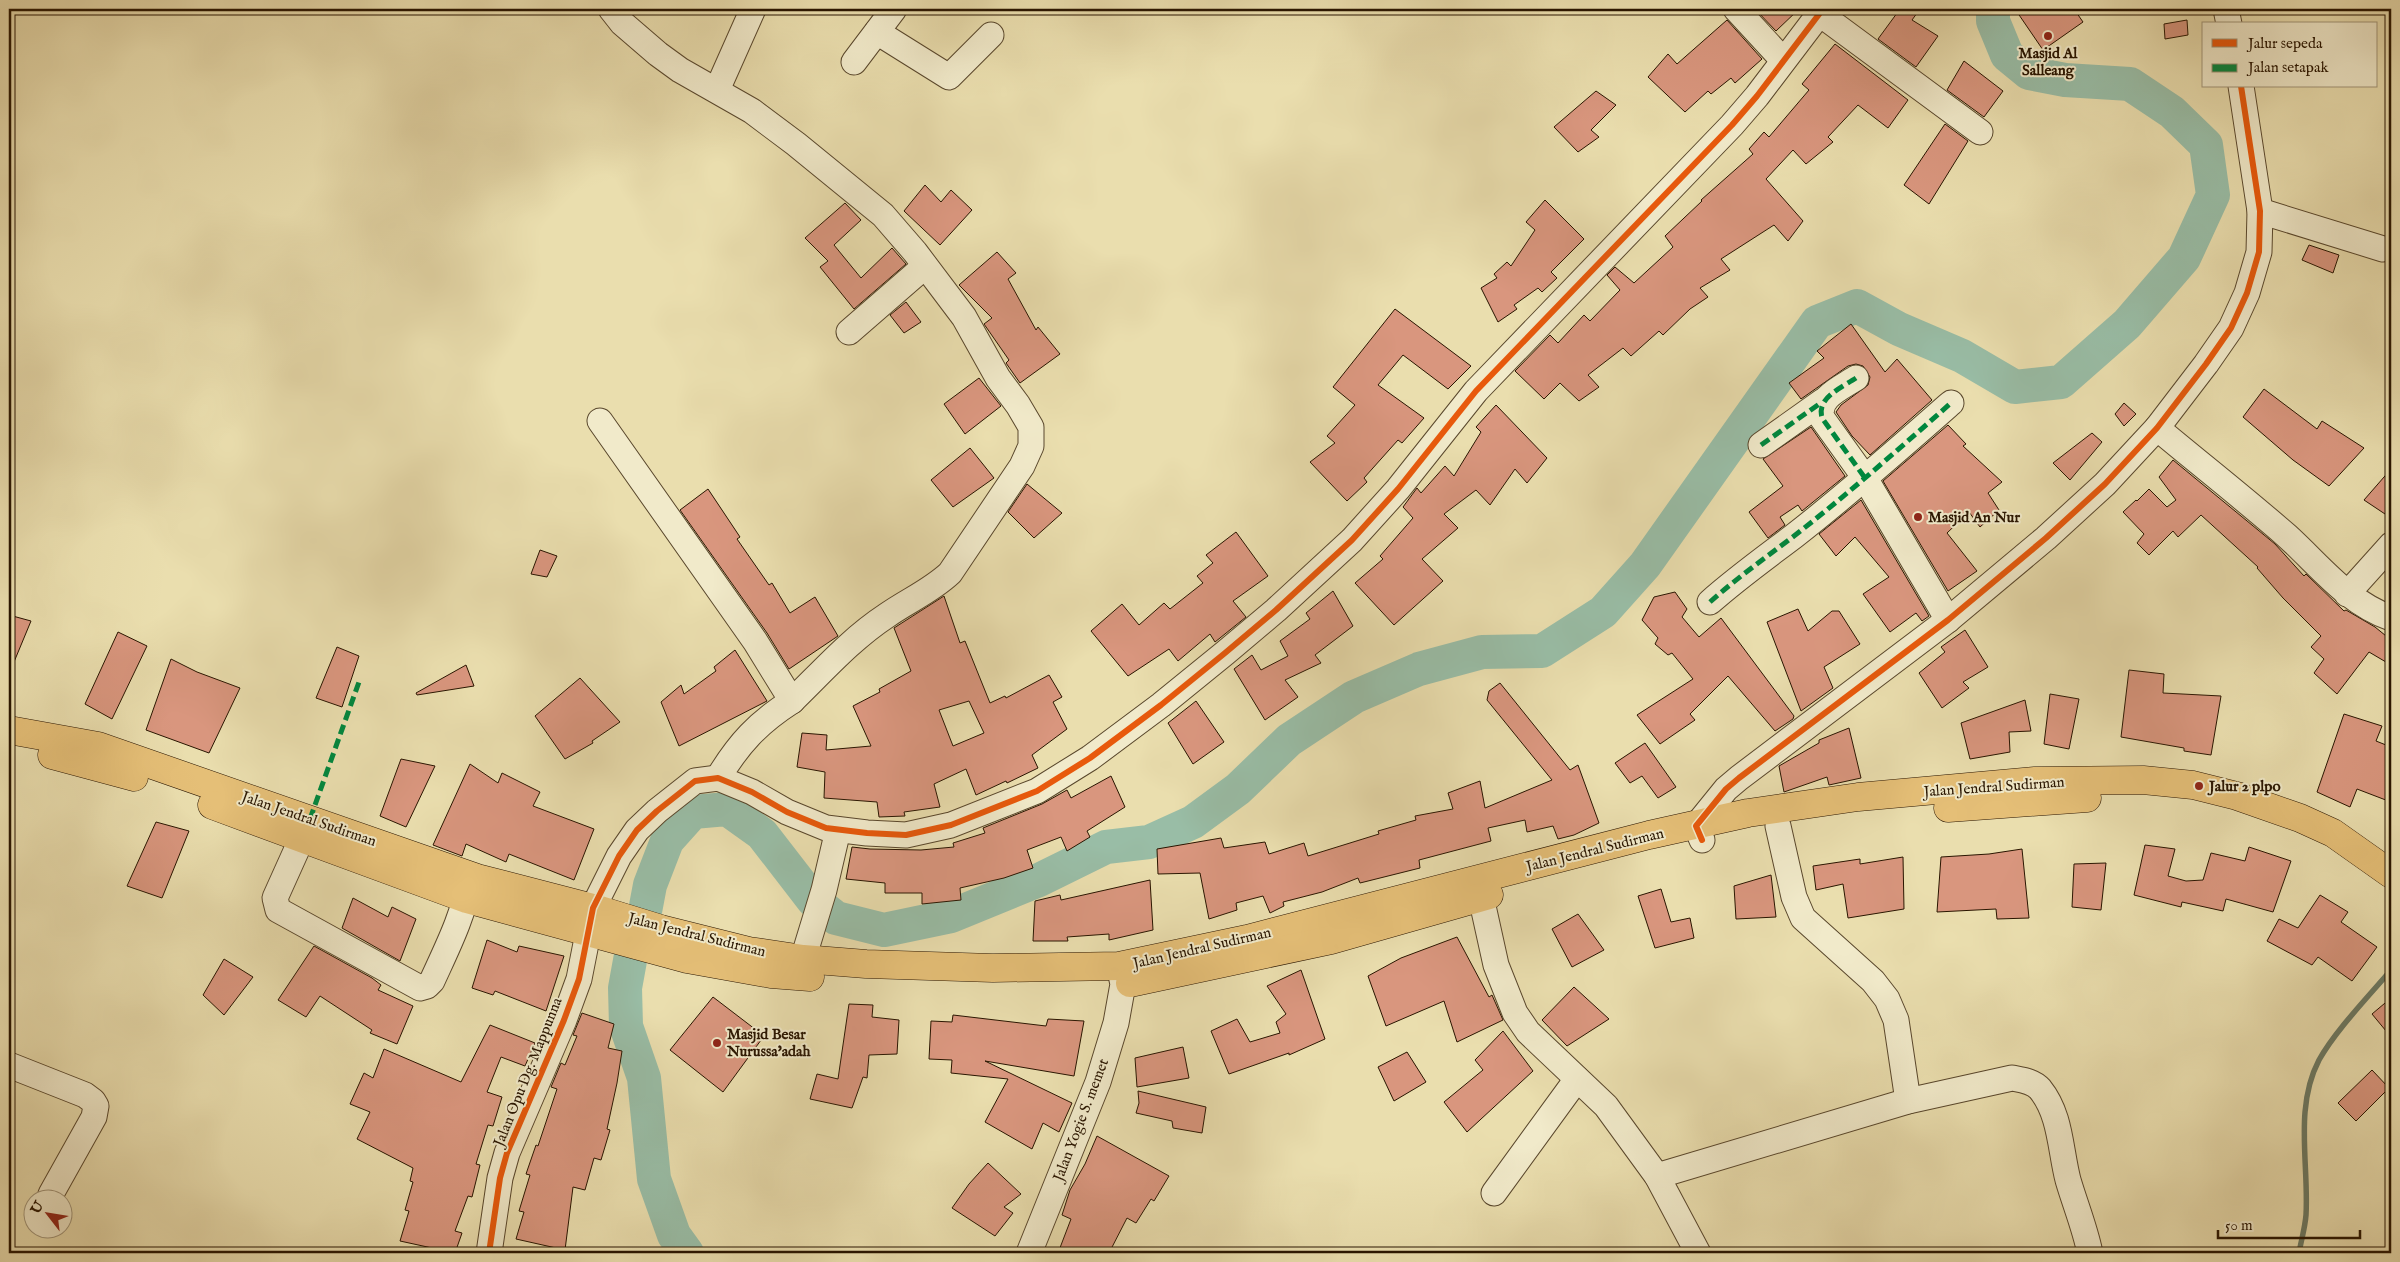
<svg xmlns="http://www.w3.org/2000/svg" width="2400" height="1262" viewBox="0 0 2400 1262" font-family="'IM FELL English',serif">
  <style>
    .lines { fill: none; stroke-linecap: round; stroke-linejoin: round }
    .stream { stroke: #6c7a64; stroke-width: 5.5 }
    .river { stroke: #99bda6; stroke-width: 34 }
    .building { fill: #d9967e; stroke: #291500; fill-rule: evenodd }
    .minor-casing { stroke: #59472c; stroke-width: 27 }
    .highway-casing { stroke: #291500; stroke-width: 29 }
    .minor { stroke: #f1eaca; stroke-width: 25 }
    .highway { stroke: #e5bf77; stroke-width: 28 }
    .quiet { stroke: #00873e; stroke-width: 5; stroke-dasharray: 10 5; stroke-linecap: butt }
    .cycleway-casing { stroke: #f1eaca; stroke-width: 9 }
    .cycleway { stroke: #e8590c; stroke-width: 6 }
    .poi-dot { fill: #8f2418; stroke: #f1eaca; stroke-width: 2 }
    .labels { text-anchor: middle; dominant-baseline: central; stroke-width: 4; stroke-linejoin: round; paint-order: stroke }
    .poi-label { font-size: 15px; font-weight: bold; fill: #291500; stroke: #f1eaca; text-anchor: start }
    .street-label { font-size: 15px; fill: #291500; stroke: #f1eaca }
  </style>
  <rect width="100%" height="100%" fill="#eadeae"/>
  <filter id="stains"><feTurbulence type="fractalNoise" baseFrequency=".004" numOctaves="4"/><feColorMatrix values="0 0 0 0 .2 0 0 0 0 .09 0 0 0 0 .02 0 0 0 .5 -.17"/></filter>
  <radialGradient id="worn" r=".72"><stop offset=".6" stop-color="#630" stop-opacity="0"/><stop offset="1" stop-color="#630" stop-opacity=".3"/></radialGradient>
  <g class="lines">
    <path class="stream" d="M2299,1253C2301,1241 2305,1228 2306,1215C2309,1164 2294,1108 2319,1060C2336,1030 2368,997 2391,970"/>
    <path class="river" d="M687,1253L674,1235L654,1179L644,1078L626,1026L625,988L633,944L643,922L650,885L667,841L693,812L727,809L762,834L813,900L836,918L884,930L951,916L1039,880L1106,847L1149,842L1193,822L1238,789L1289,740L1354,697L1419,669L1482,652L1542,651L1603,612L1645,565L1817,322L1857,306L1899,329L1962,356L2015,387L2061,382L2127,324L2184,258L2213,195L2206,145L2172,112L2130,84L2065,80L2029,73L2007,55L1993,21V9"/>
  </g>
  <g class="building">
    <path d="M1755,9H1799L1776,31Z"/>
    <path d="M1900,9H1920L1912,20L1938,36L1916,67L1878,39Z"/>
    <path d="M2015,9H2074L2083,22L2043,50Z"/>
    <path d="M1727,20L1762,59L1735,83L1731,78L1711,94L1708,91L1685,112L1648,77L1668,54L1677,64Z"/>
    <path d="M2187,20L2188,35L2165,39L2164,24Z"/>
    <path d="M1835,44L1908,100L1888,128L1858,105L1828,137L1833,142L1806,164L1793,150L1766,179L1803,221L1788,241L1774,225L1721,259L1730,270L1700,288L1708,297L1690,309L1663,335L1659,331L1631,356L1623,348L1588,375L1599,387L1579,401L1560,383L1544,399L1515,371L1550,335L1558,343L1584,315L1590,321L1620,290L1607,275L1615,267L1634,283L1673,247L1665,236L1702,201L1701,200L1753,154L1749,149L1764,132L1769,137L1809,90L1802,84Z"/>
    <path d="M1964,61L2003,91L1984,117L1947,90Z"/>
    <path d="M1596,91L1616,105L1591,130L1599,137L1578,152L1554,127Z"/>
    <path d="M1945,124L1968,141L1929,204L1904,185Z"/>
    <path d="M925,185L941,202L951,190L972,210L940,245L904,211Z"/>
    <path d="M1545,200L1584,239L1551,272L1557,278L1542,292L1538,288L1514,305L1517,309L1498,322L1481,288L1497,278L1494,274L1507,262L1511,266L1535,230L1526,222Z"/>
    <path d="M845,203L861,220L834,245L861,278L892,248L906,264L854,309L820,267L828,261L805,238Z"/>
    <path d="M2309,245L2339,255L2333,273L2302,260Z"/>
    <path d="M997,252L1016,273L1008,279L1036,330L1038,327L1060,354L1020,383L1006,363L1009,360L984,324L992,318L959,285Z"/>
    <path d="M906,302L921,322L904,333L890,315Z"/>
    <path d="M1395,309L1471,366L1448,389L1403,355L1378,385L1424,418L1402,443L1398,440L1364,478L1367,482L1347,501L1310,462L1335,443L1327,436L1355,405L1333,387Z"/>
    <path d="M1851,324L1885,372L1897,359L1932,400L1870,455L1852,436L1836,412L1841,405L1868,385L1870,377L1863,366L1856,364L1848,366L1801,399L1789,383L1824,358L1817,351Z"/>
    <path d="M979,378L1001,406L965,434L944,404Z"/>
    <path d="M2264,389L2317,429L2322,421L2364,448L2329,486L2293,460L2243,417Z"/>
    <path d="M2124,403L2136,414L2124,426L2115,414Z"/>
    <path d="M1496,405L1547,458L1527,483L1515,469L1490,505L1476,490L1444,514L1458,528L1422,559L1443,581L1394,625L1355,583L1383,559L1380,556L1413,518L1403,507L1417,488L1421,493L1445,466L1454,476L1481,432L1476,427Z"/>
    <path d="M1948,425L1966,444L1963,446L2002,482L1988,493L1999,510L1980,527L1969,512L1947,533L1977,571L1948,591L1883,481Z"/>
    <path d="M1811,427L1845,476L1802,511L1798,505L1780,517L1785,525L1768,538L1749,512L1783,486L1763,459Z"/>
    <path d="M2092,433L2102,442L2070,480L2053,463Z"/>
    <path d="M970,448L994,478L953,507L931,480Z"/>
    <path d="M2173,460L2275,544L2304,576L2306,574L2344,611L2346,610L2375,627L2391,640V665L2369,652L2337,694L2314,673L2324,659L2311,647L2321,636L2283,598L2257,568L2258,567L2201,515L2178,537L2173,531L2149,555L2137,543L2144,534L2123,512L2136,500L2137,501L2149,489L2167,507L2176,500L2159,477Z"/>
    <path d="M2391,469V518L2364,500Z"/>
    <path d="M1027,484L1062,513L1034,538L1008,512Z"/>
    <path d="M708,489L740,537L737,539L769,585L772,583L790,613L815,597L838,636L789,669L767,633L680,510Z"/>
    <path d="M1861,500L1929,616L1922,621L1916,613L1890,632L1863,594L1889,577L1855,537L1836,556L1819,534Z"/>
    <path d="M1236,532L1268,576L1233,601L1246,617L1215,642L1210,634L1178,661L1169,649L1128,676L1091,631L1122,604L1139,625L1164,603L1170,609L1203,583L1197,576L1213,563L1206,555Z"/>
    <path d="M540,550L557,556L547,577L531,574Z"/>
    <path d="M1333,591L1353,626L1315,655L1321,663L1285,680L1298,697L1265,720L1234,669L1252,655L1261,670L1288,656L1280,641L1310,619L1306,613Z"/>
    <path d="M1675,592L1687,609L1682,617L1699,637L1721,618L1794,716L1793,719L1775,731L1728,676L1690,714L1695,720L1660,744L1637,715L1693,679L1672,653L1668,655L1655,644L1658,638L1642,620L1654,597Z"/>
    <path d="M944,596L960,643L965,641L990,703L1005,696L1006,698L1049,675L1062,697L1053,702L1067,729L1032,755L1038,768L1007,783L1006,781L976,795L966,769L934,784L940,807L904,812L905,816L879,817L877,802L824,798L825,772L797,767L802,733L827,735L826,750L871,746L853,706L880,692L879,689L911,671L894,628ZM969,701L984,733L953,746L939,710Z"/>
    <path d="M1798,609L1808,631L1832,611H1839L1860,644L1824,667L1833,688L1801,711L1767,622Z"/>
    <path d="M9,615L31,621L9,674Z"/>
    <path d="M1965,630L1988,667L1963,682L1969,688L1942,708L1919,673L1945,652L1941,647Z"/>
    <path d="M118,632L147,646L112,719L85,704Z"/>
    <path d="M337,647L359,656L342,707L316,698Z"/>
    <path d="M735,650L767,701L679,746L661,702L681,685L684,694L716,671L714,667Z"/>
    <path d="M171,659L197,672L240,688L209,753L146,730Z"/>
    <path d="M466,665L474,686L417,695L416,693Z"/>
    <path d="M2129,670L2164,674L2163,693L2221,696L2211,755L2184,751V748L2121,737Z"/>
    <path d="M580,678L620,722L592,741L593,743L565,759L535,716Z"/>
    <path d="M1500,683L1570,770L1578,765L1599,823L1574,835L1558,839L1553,826L1527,832L1525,820L1488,828L1491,841L1419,860L1420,868L1360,883L1358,878L1322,892L1283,902L1284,906L1270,913L1263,896L1236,903L1237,910L1209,919L1200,873L1158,874L1157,849L1221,838L1224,848L1265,842L1269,854L1304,843L1308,856L1379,834L1378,831L1416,820L1415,816L1453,809L1448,793L1480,781L1485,808L1552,780L1487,700L1489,691Z"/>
    <path d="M2050,694L2079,699L2069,749L2044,744Z"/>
    <path d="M2025,700L2031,731L2009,732L2010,752L1970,759L1961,723Z"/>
    <path d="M1196,701L1224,742L1193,764L1168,723Z"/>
    <path d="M2344,714L2382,726L2376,741L2391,747V802L2357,789L2350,807L2317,792Z"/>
    <path d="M1849,728L1861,778L1829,785L1827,777L1784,792L1779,766L1819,743V740Z"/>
    <path d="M1645,743L1676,787L1658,798L1642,776L1630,783L1615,763Z"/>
    <path d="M401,759L435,766L406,827L380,816Z"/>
    <path d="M470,764L498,783L502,773L540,792L533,806L594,829L574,880L509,854L506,862L466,844L462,856L433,845Z"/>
    <path d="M1111,776L1125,807L1087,831L1090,837L1067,851L1061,837L1027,850L1033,868L1004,878L960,888L961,900L922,904V893H885V883L846,879L852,847L870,849L921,850L954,847L953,843L985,833L983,828L1042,804L1067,790L1071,798Z"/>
    <path d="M156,822L189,831L162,898L127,886Z"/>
    <path d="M2145,845L2175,849L2168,876L2186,881L2203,880L2211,853L2245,861L2249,847L2291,861L2273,912L2226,899L2223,911L2182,902L2181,907L2134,895Z"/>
    <path d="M2022,849L2029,918L1997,919L1996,909L1937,912L1941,857L1989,854Z"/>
    <path d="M1903,857L1904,909L1848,918L1843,884L1816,890L1813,866L1860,859V864Z"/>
    <path d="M2106,863L2101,910L2072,907L2074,864Z"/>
    <path d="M1771,875L1776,917L1736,919L1734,886Z"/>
    <path d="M1150,880L1153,930L1109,940V934L1067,937L1068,941H1033L1035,901L1060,895L1061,900Z"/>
    <path d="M1661,889L1671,922L1690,918L1694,938L1655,948L1638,896Z"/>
    <path d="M2320,895L2348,912L2341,922L2377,947L2352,981L2318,957L2312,965L2267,941L2279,919L2298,928Z"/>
    <path d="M353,898L388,917L392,907L416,919L400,961L342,928Z"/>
    <path d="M1578,914L1604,950L1572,967L1552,929Z"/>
    <path d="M1457,937L1489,997L1492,995L1503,1020L1457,1042L1444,1001L1386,1026L1368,976L1401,958Z"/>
    <path d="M487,940L517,952L519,946L564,956L546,1011L495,991L493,995L472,988Z"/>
    <path d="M314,946L372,978L381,985L378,990L413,1006L397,1044L370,1033L372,1030L320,996L306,1017L278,1000Z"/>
    <path d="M224,959L253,977L224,1015L203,995Z"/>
    <path d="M1301,970L1325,1039L1289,1055V1053L1229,1074L1211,1031L1237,1019L1250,1042L1280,1033L1276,1022L1286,1014L1267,986Z"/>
    <path d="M1574,987L1609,1019L1567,1046L1542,1020Z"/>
    <path d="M713,997L764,1036L723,1092L670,1050Z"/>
    <path d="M2391,998V1037L2372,1014Z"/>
    <path d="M849,1004L873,1005L872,1017L899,1020L897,1054L869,1055L867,1078L863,1077L852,1108L810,1099L817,1074L838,1079Z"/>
    <path d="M582,1013L614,1024L608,1048L622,1051L617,1083L607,1129L610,1130L601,1160L594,1158L585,1190L573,1187L565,1250L516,1239L524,1212L519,1211L530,1175L526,1174L536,1145L538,1146L557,1089L551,1087L561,1063L565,1065L577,1036L573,1035Z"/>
    <path d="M953,1015L1046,1026L1048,1019L1084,1021L1074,1076L985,1061L1072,1103L1059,1132L1043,1123L1032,1149L985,1122L1008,1079L951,1073L952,1060L929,1059L931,1021L952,1022Z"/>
    <path d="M490,1025L535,1043L525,1066L501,1057L487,1092L502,1097L493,1126L488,1125L476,1164L480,1165L472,1197L468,1196L455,1231L462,1233L455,1253L400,1241L409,1211L405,1210L413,1182L410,1181L413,1168L357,1139L370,1112L350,1104L364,1073L373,1078L384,1049L461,1082Z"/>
    <path d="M1503,1031L1533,1071L1467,1132L1444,1102L1483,1070L1475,1060Z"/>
    <path d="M1183,1047L1189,1078L1137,1087L1135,1058Z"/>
    <path d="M1407,1052L1426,1082L1394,1101L1378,1067Z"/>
    <path d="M2372,1070L2389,1088L2356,1121L2338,1103Z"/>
    <path d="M1138,1091L1206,1107L1202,1133L1173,1128L1172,1121L1136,1113L1139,1103Z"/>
    <path d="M1097,1136L1169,1176L1154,1201L1151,1199L1136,1223L1127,1218L1109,1253H1058L1071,1219L1062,1215L1070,1190L1085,1164Z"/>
    <path d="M988,1163L1021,1194L1004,1207L1013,1213L995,1236L952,1208L969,1184Z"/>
  </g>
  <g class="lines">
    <defs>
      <g id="minor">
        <path d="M611,9L622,23L658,54L680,70L752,111L796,144L883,215L915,252L964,317L998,378L1018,405L1031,427V446L1022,466L950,573C931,591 907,601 886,616C851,639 822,672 792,701"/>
        <path d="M1736,9L1782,59"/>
        <path d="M2226,9L2229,24"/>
        <path d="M1820,14L1980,132"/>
        <path d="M877,32L949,77L991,35"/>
        <path d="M854,62L894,9"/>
        <path d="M717,90L753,9"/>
        <path d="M2260,211L2383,249"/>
        <path d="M849,332L925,266"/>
        <path d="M1856,378C1841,388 1816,398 1822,418L1865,478L1948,620"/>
        <path d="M600,421L755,641L792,701C758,723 739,743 718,778"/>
        <path d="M2157,428C2200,464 2245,499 2287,536C2320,566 2348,603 2391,618"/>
        <path d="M1761,445L1823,401"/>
        <path d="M2347,594L2391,545"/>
        <path d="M1710,602C1737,578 1765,558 1794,536C1848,494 1900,448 1951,403"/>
        <path d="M1778,826L1794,897L1803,918L1873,981L1887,999L1896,1020L1908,1101"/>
        <path d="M302,838L275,898L278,910L420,988L427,986L432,981C447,948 464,915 470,878"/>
        <path d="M1702,840L1696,826L1726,789L1739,778L1948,620L2046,538L2105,484L2157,428L2206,364L2231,328L2247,293L2259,252L2260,211L2241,86"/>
        <path d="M1481,897L1496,965L1515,1013L1528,1032L1606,1106L1657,1176L1698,1253"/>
        <path d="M800,976L803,959L824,890L838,830"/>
        <path d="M9,1065L85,1095L93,1101L96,1106L94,1117L51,1194"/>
        <path d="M1657,1176L1908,1101L2012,1078C2022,1080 2033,1081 2040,1089C2061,1115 2060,1149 2068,1180C2075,1204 2085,1228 2090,1253"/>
        <path d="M1494,1193L1577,1079"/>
        <path d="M489,1253L500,1178L507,1153L564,1020L579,979L593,908L619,856L637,830L657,811L695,781L718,778L752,792L787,812L826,828L867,833L906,835L951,825L1037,791L1090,758L1161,705L1225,653L1276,610L1352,540L1398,489L1476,391L1732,125L1757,96L1823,9"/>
        <path d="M1029,1253L1098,1082L1116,1023L1123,984L1119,966"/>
      </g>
      <g id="highway">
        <path d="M9,730L98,746L477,878L593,908L661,929L749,951L803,959L866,964L993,968L1119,966L1247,939L1649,835L1748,813L1858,797L2035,781L2143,780L2193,785L2237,796L2300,818L2333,833L2391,874"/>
        <path d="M52,755L134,777"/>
        <path d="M212,805L467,899L687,959L771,974L810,977"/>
        <path d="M1948,808L2087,798"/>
        <path d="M1130,983L1331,940L1489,895"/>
      </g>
    </defs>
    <use href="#minor" class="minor-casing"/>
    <use href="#highway" class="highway-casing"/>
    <use href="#minor" class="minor"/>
    <use href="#highway" class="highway"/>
    <g class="quiet">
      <path d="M1856,378C1841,388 1816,398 1822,418L1865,478"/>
      <path d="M1761,445L1822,402"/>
      <path d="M1710,602C1737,578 1765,558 1794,536C1848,494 1900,448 1951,403"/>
      <path d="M310,819L359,682"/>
    </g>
    <defs>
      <g id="cycleway">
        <path d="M1702,840L1696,826L1726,789L1739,778L1948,620L2046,538L2105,484L2157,428L2206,364L2231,328L2247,293L2259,252L2260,211L2241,86"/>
        <path d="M489,1253L500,1178L507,1153L564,1020L579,979L593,908L619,856L637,830L657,811L695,781L718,778L752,792L787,812L826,828L867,833L906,835L951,825L1037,791L1090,758L1161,705L1225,653L1276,610L1352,540L1398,489L1476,391L1732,125L1757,96L1823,9"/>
      </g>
    </defs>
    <use href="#cycleway" class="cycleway-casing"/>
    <use href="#cycleway" class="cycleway"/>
  </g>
  <g class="poi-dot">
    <circle cx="2048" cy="36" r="5"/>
    <circle cx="1918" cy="517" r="5"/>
    <circle cx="2199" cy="786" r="5"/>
    <circle cx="717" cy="1043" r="5"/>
  </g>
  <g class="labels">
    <g class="poi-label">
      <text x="2048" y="53" text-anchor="middle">Masjid Al<tspan x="2048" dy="17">Salleang</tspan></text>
      <text x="1928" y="517">Masjid An Nur</text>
      <text x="2209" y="786">Jalur 2 plpo</text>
      <text x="727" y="1034">Masjid Besar<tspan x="727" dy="17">Nurussa'adah</tspan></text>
    </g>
    <g class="street-label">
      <text transform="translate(1994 787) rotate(-4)">Jalan Jendral Sudirman</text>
      <text transform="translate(309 819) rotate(19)">Jalan Jendral Sudirman</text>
      <text transform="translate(1595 850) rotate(-14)">Jalan Jendral Sudirman</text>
      <text transform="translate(697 935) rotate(14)">Jalan Jendral Sudirman</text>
      <text transform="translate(1202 948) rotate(-13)">Jalan Jendral Sudirman</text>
      <text transform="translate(528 1072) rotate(-68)">Jalan Opu Dg. Mappunna</text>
      <text transform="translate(1081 1120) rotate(-69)">Jalan Yogie S. memet</text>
    </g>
  </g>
  <rect width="2400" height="1262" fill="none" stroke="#eadeae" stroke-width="30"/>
  <rect x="10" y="10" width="2380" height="1242" fill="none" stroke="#291500" stroke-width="2.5"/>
  <rect x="15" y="15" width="2370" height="1232" fill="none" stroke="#291500"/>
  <rect x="2202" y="22" width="175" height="65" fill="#f1eaca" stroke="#a19579"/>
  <rect x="2212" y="39" width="25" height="8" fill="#e8590c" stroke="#a19579"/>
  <text x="2248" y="48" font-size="15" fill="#291500">Jalur sepeda</text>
  <rect x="2212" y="64" width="25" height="8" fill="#00873e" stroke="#a19579"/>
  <text x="2248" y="72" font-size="15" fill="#291500">Jalan setapak</text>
  <g transform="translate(48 1214) rotate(301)"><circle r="24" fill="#f1eaca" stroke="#a19579"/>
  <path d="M0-4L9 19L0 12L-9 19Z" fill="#8f2418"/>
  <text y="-8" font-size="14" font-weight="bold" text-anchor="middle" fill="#291500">U</text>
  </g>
  <path d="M2218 1230v8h142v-8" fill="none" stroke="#291500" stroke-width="2.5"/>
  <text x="2225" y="1230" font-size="15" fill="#291500" stroke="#f1eaca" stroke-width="4" paint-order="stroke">50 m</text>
  <rect width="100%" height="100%" filter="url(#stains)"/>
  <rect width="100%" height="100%" fill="url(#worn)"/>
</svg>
